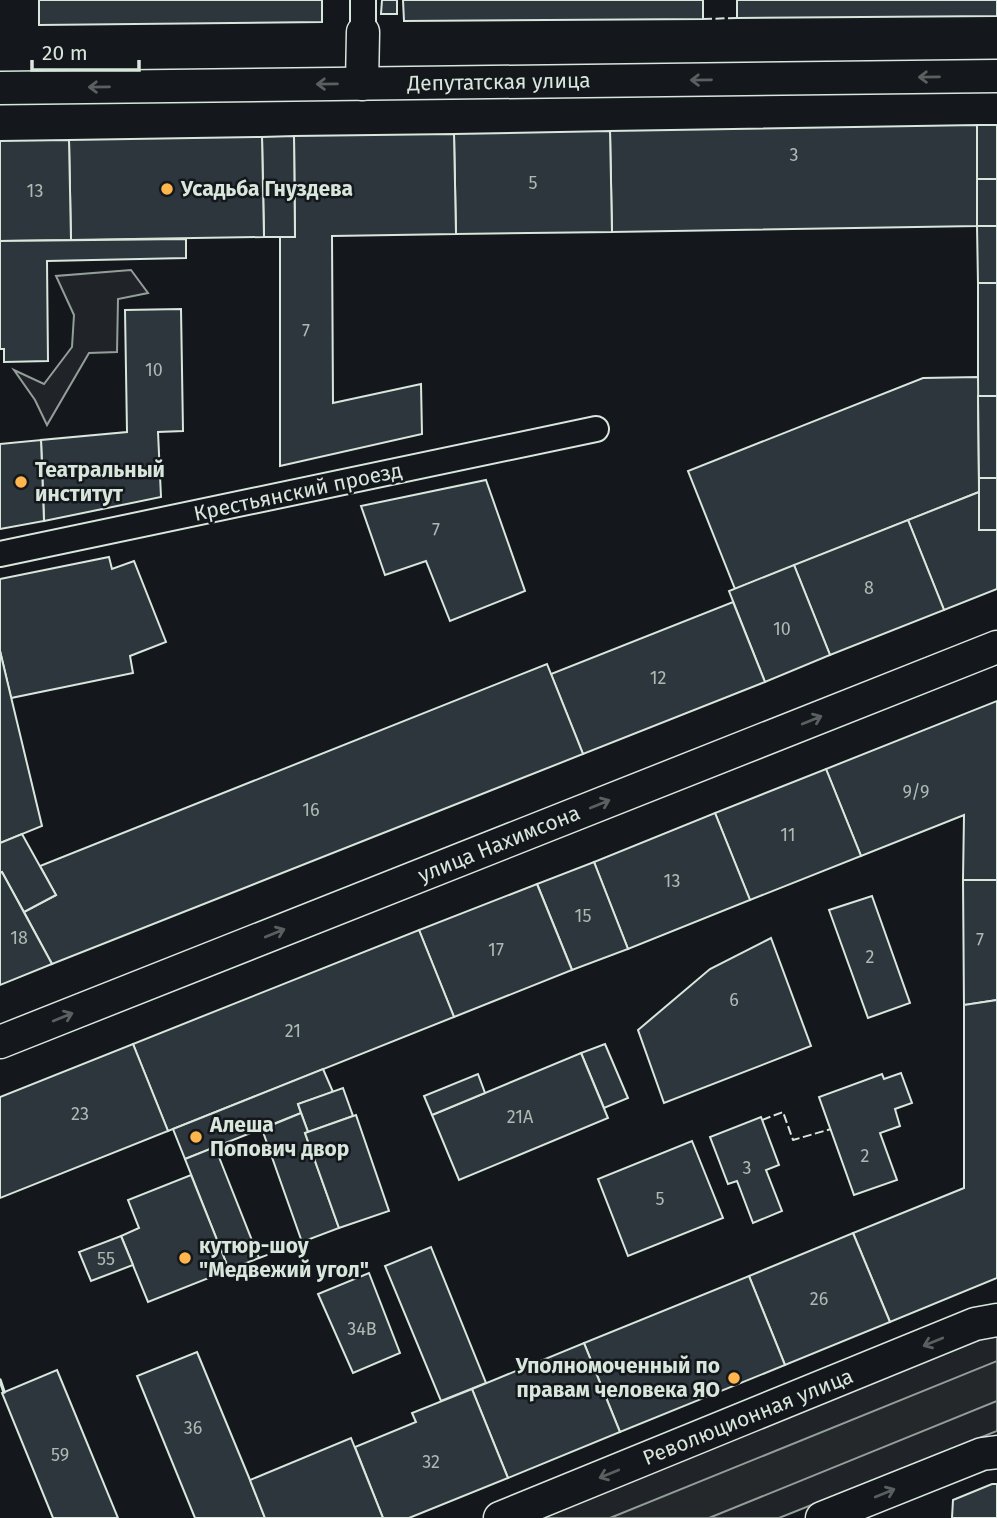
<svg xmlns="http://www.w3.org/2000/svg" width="997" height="1518" viewBox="0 0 997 1518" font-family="'Fira Sans',sans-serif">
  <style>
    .green { fill: #202428; stroke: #939e99; stroke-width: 2 }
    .parking { fill: #24282b; stroke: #939e99; stroke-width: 2 }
    .building { fill: #2c363c; stroke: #d8e6dc; stroke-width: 2 }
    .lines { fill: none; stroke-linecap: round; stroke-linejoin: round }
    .pedestrian-casing { stroke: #d8e6dc; stroke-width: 28 }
    .minor-casing { stroke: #d8e6dc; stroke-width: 35 }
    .pedestrian { stroke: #14181c; stroke-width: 24 }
    .minor { stroke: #14181c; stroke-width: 32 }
    .fence { stroke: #d8e6dc; stroke-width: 2; stroke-dasharray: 9 3.5; stroke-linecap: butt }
    .wall { stroke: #d8e6dc; stroke-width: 3.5 }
    .oneway { stroke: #59605f }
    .poi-dot { fill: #ffb74d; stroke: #14181c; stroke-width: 2.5 }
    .labels { text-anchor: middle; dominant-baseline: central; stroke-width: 5; stroke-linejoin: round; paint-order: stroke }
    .number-label { font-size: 18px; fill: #adbab4 }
    .street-label { font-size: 21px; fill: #d8e6dc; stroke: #14181c }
    .poi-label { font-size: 21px; font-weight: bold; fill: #d8e6dc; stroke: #14181c; text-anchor: start }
  </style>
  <rect width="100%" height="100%" fill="#14181c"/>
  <g class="green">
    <path d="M131,270L148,293L118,299L117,352L89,353L47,425L35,400L14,370L44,384L72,347L74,315L56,276Z"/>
    <path d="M997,1331V1431L779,1518H540Z"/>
  </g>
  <path class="parking" d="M997,1361V1401L709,1518H610Z"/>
  <g class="building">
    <path d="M39,0H322V22L39,25Z"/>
    <path d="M382,0H397V14H381Z"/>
    <path d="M403,0H703V19L404,21Z"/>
    <path d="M737,0H997V16L737,18Z"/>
    <path d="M977,125V226L612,232L610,131Z"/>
    <rect x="977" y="125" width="20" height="54"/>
    <path d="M610,131L612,232L456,234L454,134Z"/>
    <path d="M454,134L456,234L332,236L333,403L421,384L422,434L280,466V237H295L294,136Z"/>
    <path d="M294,136L295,237H264L262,137Z"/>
    <path d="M262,137L264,237L71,240L69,140Z"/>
    <path d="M69,140L71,240L0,241V141Z"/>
    <rect x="977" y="179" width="20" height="47"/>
    <path d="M977,226H997V283H978Z"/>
    <path d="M186,239V258L47,261L48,361L4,362V349H0V241Z"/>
    <rect x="978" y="283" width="19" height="113"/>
    <path d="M181,309L183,431L158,432L161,497L44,521L41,440L127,432L125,310Z"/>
    <path d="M978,377L979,492L735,589L688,471L923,378Z"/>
    <path d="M978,396H997V478H979Z"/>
    <path d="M41,440L44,521L0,529V444Z"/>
    <rect x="979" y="478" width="18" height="52"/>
    <path d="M486,480L525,591L450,621L426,561L385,575L361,506Z"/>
    <path d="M979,492V530H997V589L944,610L908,520Z"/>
    <path d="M908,520L944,610L830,655L794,565Z"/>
    <path d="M109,557L112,569L134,561L166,642L130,656L133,673L11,698L0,651V579Z"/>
    <path d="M794,565L830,655L765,682L729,591Z"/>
    <path d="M733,602L765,682L583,754L551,674Z"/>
    <path d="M0,651L42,826L0,843Z"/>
    <path d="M547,664L583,754L52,964L24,912L56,895L40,866Z"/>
    <path d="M997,701V880H963L964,815L861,856L826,769Z"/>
    <path d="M826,769L861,856L750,900L715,813Z"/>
    <path d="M715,813L750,900L628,949L594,862Z"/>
    <path d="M22,834L56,895L24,912L2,872L0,873V843Z"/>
    <path d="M594,862L628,949L572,970L537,884Z"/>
    <path d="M2,872L52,964L0,985V873Z"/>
    <path d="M963,880H997V1000L964,1005Z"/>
    <path d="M537,884L572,970L454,1017L419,930Z"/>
    <path d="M872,896L910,1003L868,1018L829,910Z"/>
    <path d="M419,930L454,1017L168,1131L133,1044Z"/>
    <path d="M771,938L811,1046L664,1103L638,1030L710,969Z"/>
    <path d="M997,1000V1278L890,1322L853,1233L964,1188V1005Z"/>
    <path d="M133,1044L168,1131L0,1198V1097Z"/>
    <path d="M605,1044L628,1098L604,1108L581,1053Z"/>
    <path d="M581,1053L608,1118L459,1180L432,1115Z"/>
    <path d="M323,1069L333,1092L298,1104L301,1113L185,1159L173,1129Z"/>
    <path d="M901,1073L912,1103L895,1109L900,1126L880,1133L897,1180L854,1195L819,1097L882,1074L884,1079Z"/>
    <path d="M478,1074L485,1093L432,1115L424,1096Z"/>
    <path d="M343,1088L353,1116L308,1132L298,1104Z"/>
    <path d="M301,1113L308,1132L305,1133L339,1228L302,1242L262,1129Z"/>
    <path d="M356,1115L389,1211L339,1228L305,1133Z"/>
    <path d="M761,1117L779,1165L766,1170L782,1211L753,1223L737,1181L728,1184L710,1137Z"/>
    <path d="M692,1141L723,1218L628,1256L598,1179Z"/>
    <path d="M215,1147L259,1258L229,1270L185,1159Z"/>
    <path d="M191,1175L229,1270L148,1302L121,1236L139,1228L128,1200Z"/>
    <path d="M853,1233L890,1322L785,1365L749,1276Z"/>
    <path d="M121,1236L133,1265L91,1281L79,1252Z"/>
    <path d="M431,1247L486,1383L441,1401L385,1266Z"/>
    <path d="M369,1273L400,1353L353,1373L318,1294Z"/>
    <path d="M749,1276L785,1365L620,1432L584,1343Z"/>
    <path d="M584,1343L620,1432L508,1478L472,1389Z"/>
    <path d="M197,1352L250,1480L265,1518H195L137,1376Z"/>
    <path d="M57,1370L118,1518H53L2,1393Z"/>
    <path d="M472,1389L508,1478L409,1518H383L355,1447L416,1422L412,1413Z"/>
    <path d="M351,1438L383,1518H265L250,1480Z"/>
    <path d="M992,1484H997V1518H952L953,1500Z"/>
  </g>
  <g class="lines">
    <defs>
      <g id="pedestrian">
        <path d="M363,32V0"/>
        <path d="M0,554L596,429"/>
      </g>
      <g id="minor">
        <path d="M362,84L363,32"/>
        <path d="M0,88L997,76"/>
        <path d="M0,1042L997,647"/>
        <path d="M500,1518L975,1324L997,1320"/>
        <path d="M822,1518L982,1454L997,1452"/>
      </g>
    </defs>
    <use href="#pedestrian" class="pedestrian-casing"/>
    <use href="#minor" class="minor-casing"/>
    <use href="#pedestrian" class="pedestrian"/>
    <use href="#minor" class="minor"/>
    <g class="fence">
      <path d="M703,19L737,18"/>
      <path d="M762,1120L783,1112L793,1140L831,1129"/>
      <path d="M259,1258L302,1242"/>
    </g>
    <path class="wall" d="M0,1380L4,1392"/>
  </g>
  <defs><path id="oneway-shaft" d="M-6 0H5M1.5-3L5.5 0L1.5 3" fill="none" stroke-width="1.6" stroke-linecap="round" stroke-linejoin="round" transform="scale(1.75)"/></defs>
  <g class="oneway">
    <use href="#oneway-shaft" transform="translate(929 77) rotate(179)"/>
    <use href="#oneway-shaft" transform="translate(701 80) rotate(179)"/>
    <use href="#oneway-shaft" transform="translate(327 84) rotate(179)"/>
    <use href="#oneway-shaft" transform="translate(99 87) rotate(179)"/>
    <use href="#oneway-shaft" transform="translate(812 720) rotate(-22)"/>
    <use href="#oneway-shaft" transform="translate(600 804) rotate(-22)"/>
    <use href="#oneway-shaft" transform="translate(275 933) rotate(-22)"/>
    <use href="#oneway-shaft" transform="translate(63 1017) rotate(-22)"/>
    <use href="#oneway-shaft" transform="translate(933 1342) rotate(158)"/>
    <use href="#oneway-shaft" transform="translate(609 1474) rotate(158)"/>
    <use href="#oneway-shaft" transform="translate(885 1493) rotate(-22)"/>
  </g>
  <g class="poi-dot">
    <circle cx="167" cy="189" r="7"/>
    <circle cx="21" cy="482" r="7"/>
    <circle cx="196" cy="1137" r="7"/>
    <circle cx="185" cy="1258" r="7"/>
    <circle cx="734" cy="1378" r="7"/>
  </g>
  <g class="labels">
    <g class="number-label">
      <text x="794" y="155">3</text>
      <text x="533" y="183">5</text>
      <text x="35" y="191">13</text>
      <text x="306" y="331">7</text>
      <text x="154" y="370">10</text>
      <text x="436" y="530">7</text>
      <text x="869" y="588">8</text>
      <text x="782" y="629">10</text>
      <text x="658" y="678">12</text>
      <text x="916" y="792">9/9</text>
      <text x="311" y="810">16</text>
      <text x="788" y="835">11</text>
      <text x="672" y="881">13</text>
      <text x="583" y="916">15</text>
      <text x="19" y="938">18</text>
      <text x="980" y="940">7</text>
      <text x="496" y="950">17</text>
      <text x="870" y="957">2</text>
      <text x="734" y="1000">6</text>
      <text x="293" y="1031">21</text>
      <text x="80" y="1114">23</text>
      <text x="520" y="1117">21А</text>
      <text x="865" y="1156">2</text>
      <text x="747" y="1168">3</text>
      <text x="660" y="1199">5</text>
      <text x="106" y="1259">55</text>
      <text x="819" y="1299">26</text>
      <text x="362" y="1329">34В</text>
      <text x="193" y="1428">36</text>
      <text x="60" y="1455">59</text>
      <text x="431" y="1462">32</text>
    </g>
    <g class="street-label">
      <text transform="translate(499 82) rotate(-1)">Депутатская улица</text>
      <text transform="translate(298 492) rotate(-12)">Крестьянский проезд</text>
      <text transform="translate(499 844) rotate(-22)">улица Нахимсона</text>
      <text transform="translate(748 1417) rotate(-22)">Революционная улица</text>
    </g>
    <g class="poi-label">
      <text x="181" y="189">Усадьба Гнуздева</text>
      <text x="35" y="470">Театральный<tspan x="35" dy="24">институт</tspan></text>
      <text x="210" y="1125">Алеша<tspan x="210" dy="24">Попович двор</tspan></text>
      <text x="199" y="1246">кутюр-шоу<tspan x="199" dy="24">"Медвежий угол"</tspan></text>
      <text x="720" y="1366" text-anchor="end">Уполномоченный по<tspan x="720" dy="24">правам человека ЯО</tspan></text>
    </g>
  </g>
  <path d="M32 60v10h107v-10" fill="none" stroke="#d8e6dc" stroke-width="3.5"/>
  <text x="42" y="60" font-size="21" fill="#d8e6dc" stroke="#14181c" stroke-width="5" paint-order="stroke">20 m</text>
</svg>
